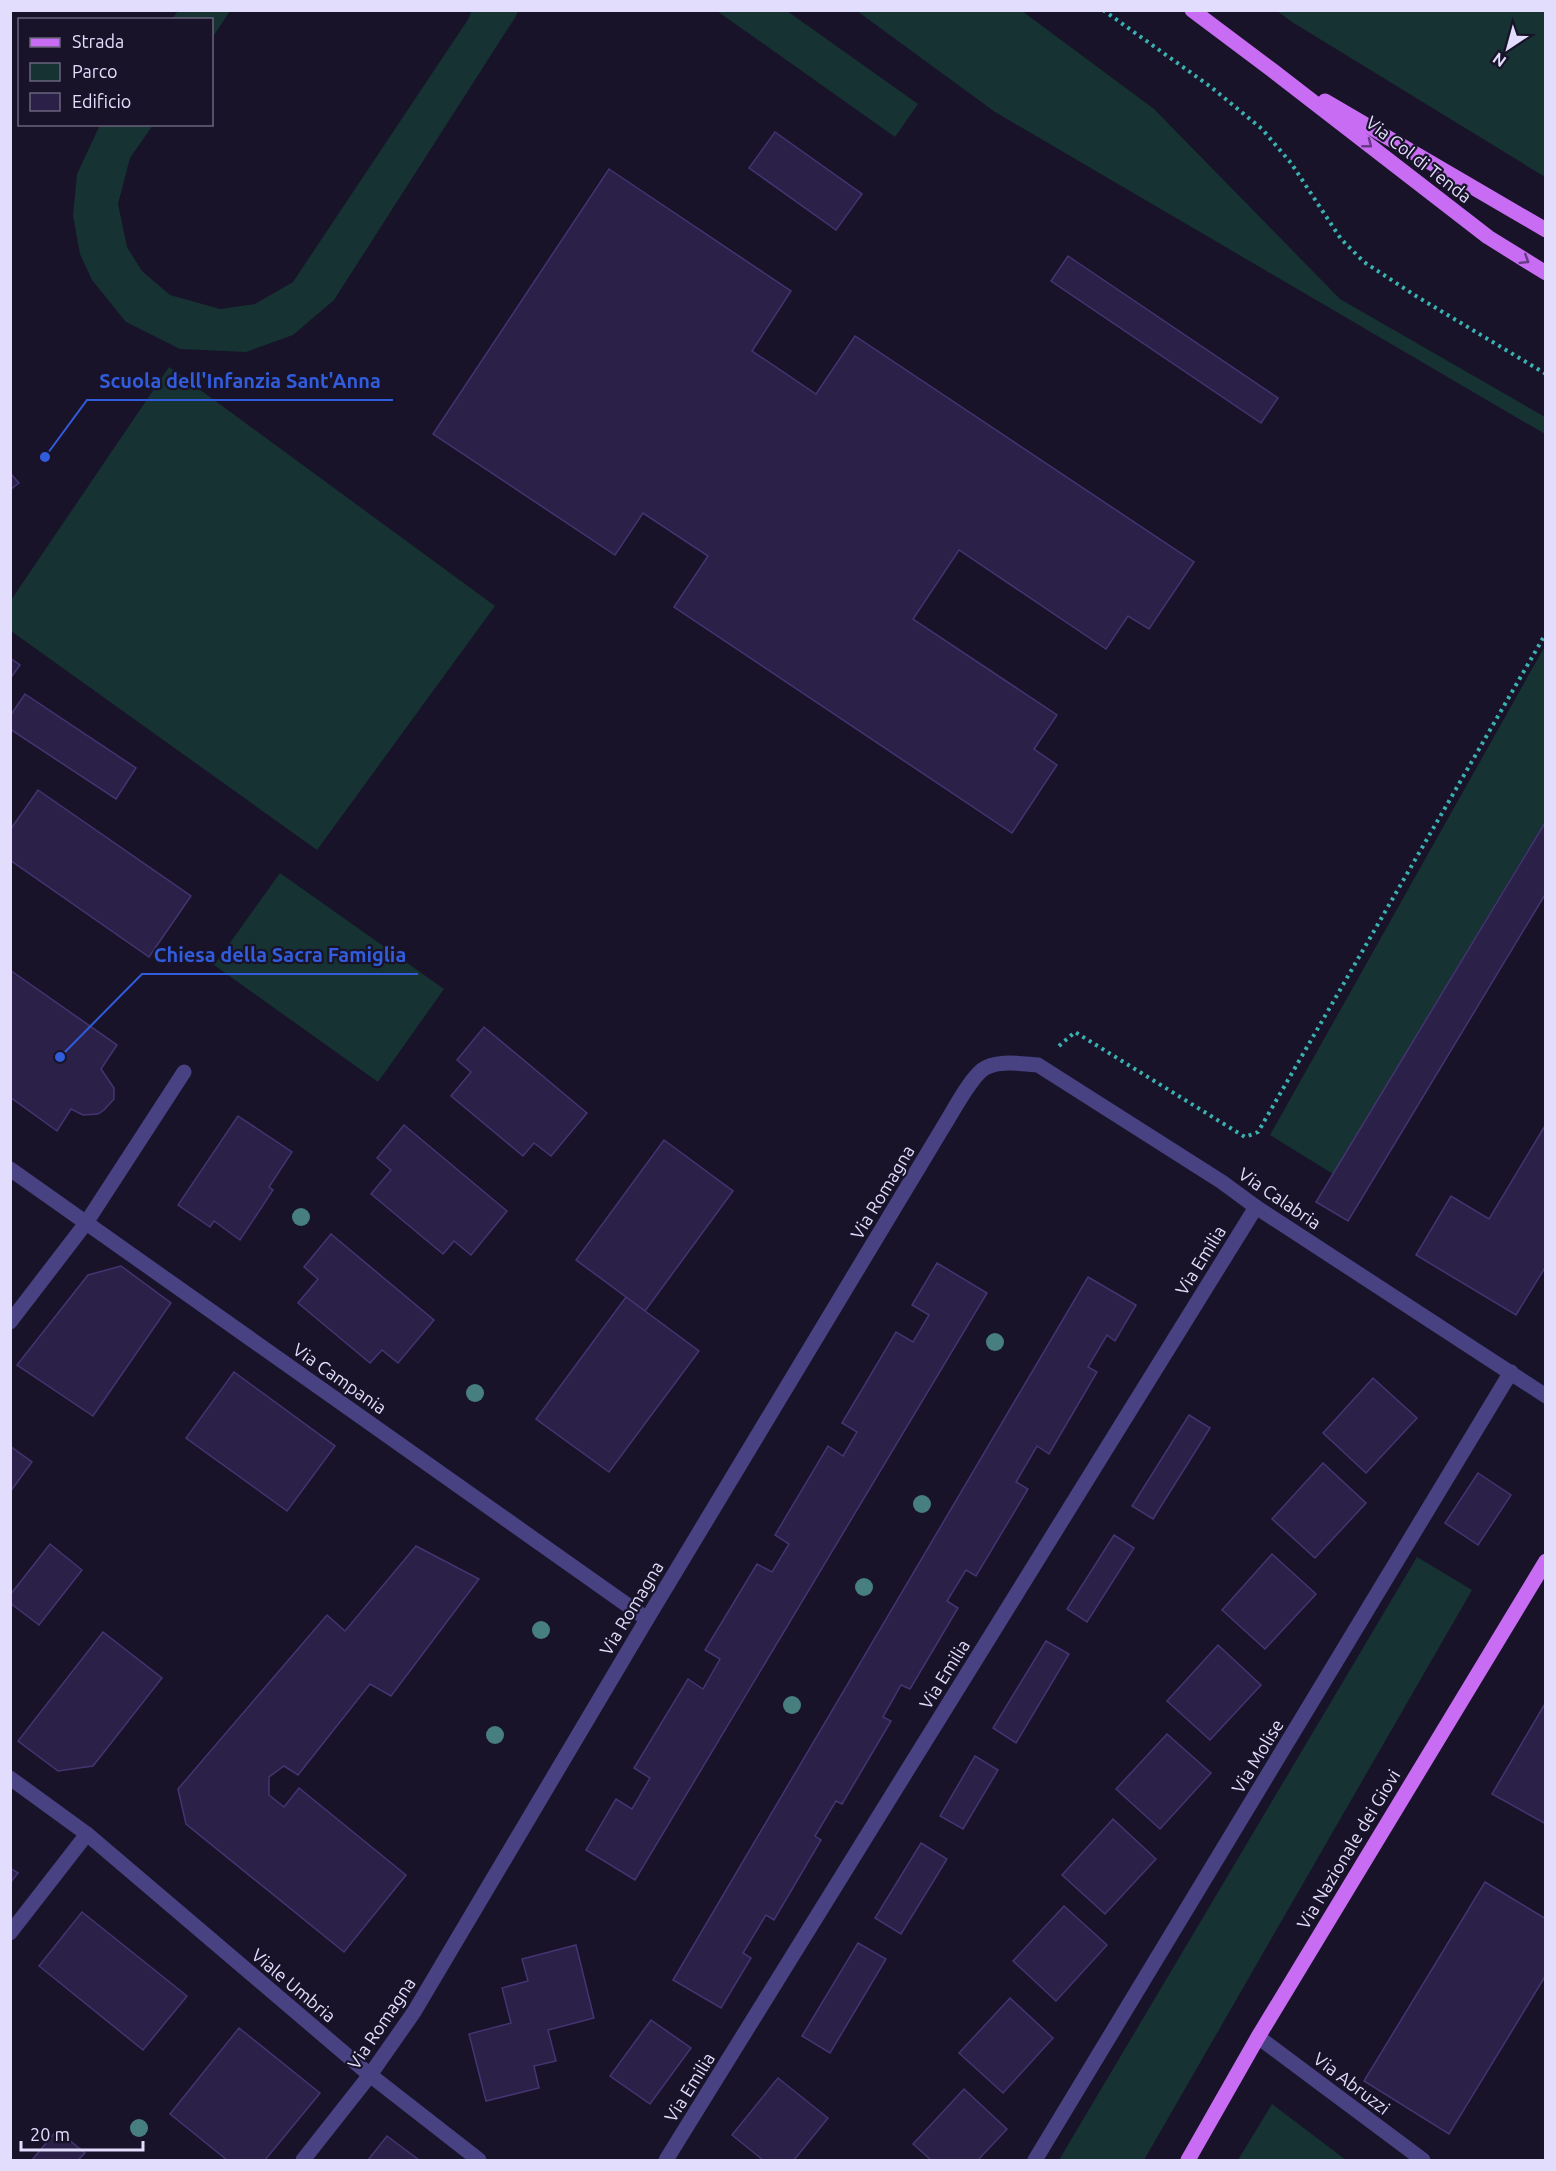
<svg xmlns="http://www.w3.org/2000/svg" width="1556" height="2171" viewBox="0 0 1556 2171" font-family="Ubuntu,sans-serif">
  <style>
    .green { fill: #163232 }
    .building { fill: #2b2048; stroke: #443472; stroke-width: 1.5 }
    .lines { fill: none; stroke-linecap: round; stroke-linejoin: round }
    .path { stroke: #3bb2b2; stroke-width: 4; stroke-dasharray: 3 4.5; stroke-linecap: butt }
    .minor { stroke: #484283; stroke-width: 15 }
    .major { stroke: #c86df3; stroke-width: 15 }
    .tree { fill: #477f7e }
    .oneway { stroke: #673b84 }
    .labels { text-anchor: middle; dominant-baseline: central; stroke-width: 4.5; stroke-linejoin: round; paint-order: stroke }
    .street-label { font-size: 18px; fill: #e2ddfc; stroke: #181329 }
    .leader { fill: none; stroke: #315cdc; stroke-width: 2 }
    .callout-dot { fill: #315cdc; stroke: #181329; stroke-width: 2 }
    .callout-label { font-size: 20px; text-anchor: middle; font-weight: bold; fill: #315cdc; stroke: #181329; stroke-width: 4.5; stroke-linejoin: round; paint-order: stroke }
  </style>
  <rect width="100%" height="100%" fill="#181329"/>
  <g class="green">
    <path d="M178,11V10L230,11L212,38V20L172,19Z"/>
    <path d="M471,11H518L516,16L334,300L293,335L246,352L180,349L126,322L92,280L80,254L73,216L77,174L100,125H153L130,158L118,204L127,247L142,271L170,295L220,309L255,304L293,282L469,18Z"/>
    <path d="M717,11H787L918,104L895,137Z"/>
    <path d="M857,11H1022L1154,109L1340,299L1545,417V434L995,112Z"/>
    <path d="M1277,11H1545V177L1292,22Z"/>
    <path d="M169,367L495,606L317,850L11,631V600Z"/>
    <path d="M1545,646V821L1333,1174L1270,1135Z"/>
    <path d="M280,873L444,989L378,1082L214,965Z"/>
    <path d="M1417,1557L1472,1590L1144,2160H1059Z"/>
    <path d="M1272,2104L1346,2160H1238Z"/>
  </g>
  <g class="building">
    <path d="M775,132L862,194L836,230L749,168Z"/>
    <path d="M609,169L791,291L752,351L816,394L855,336L1194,562L1149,629L1128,616L1106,649L959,550L913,619L1057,715L1034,749L1057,765L1012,833L674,607L708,556L643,513L615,555L433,434Z"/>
    <path d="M1068,256L1278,398L1261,423L1051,281Z"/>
    <path d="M10,473L19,483L10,490Z"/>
    <path d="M10,658L20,665L10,679Z"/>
    <path d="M25,694L136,768L116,799L10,729V716Z"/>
    <path d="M38,790L191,896L149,957L10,860V830Z"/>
    <path d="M1546,821V893L1348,1221L1316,1202Z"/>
    <path d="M10,970L117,1045L101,1069L114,1088V1099L104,1110L98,1114L83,1115L71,1109L57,1131L10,1097Z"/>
    <path d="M484,1027L587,1113L551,1156L534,1143L523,1156L451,1096L471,1072L457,1060Z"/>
    <path d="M238,1116L292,1152L269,1187L273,1190L240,1240L214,1221L210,1227L178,1205Z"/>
    <path d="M1546,1124V1266L1516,1315L1416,1255L1451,1196L1489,1219Z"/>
    <path d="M404,1125L507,1211L471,1255L454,1241L443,1254L371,1194L391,1170L377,1158Z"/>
    <path d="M664,1140L733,1191L645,1311L576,1260Z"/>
    <path d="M331,1234L434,1320L398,1363L382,1350L370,1363L298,1303L318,1279L304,1267Z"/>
    <path d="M937,1263L987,1293L635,1880L586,1850L616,1799L632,1809L650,1778L634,1768L688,1679L703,1689L720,1659L705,1650L757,1564L772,1572L789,1544L775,1535L828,1446L843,1456L857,1432L842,1423L896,1332L913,1342L929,1315L912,1305Z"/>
    <path d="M121,1266L171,1303L93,1416L17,1365L88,1275Z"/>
    <path d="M1088,1277L1136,1305L1115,1341L1107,1335L1088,1367L1097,1372L1049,1454L1037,1446L1016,1482L1028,1489L976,1576L966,1570L947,1601L958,1608L910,1689L901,1685L883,1717L891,1721L842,1804L836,1801L815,1836L821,1840L774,1920L766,1915L743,1953L751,1958L721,2008L673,1980Z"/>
    <path d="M626,1297L699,1351L609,1472L536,1419Z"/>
    <path d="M234,1372L335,1446L287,1511L186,1438Z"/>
    <path d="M1373,1378L1417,1418L1366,1473L1323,1433Z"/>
    <path d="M1189,1415L1210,1428L1153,1519L1132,1506Z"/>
    <path d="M10,1446L32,1462L10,1492Z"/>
    <path d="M1323,1463L1366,1503L1315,1558L1272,1519Z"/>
    <path d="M1478,1473L1511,1495L1478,1545L1445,1523Z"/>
    <path d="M1114,1535L1134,1548L1087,1622L1067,1609Z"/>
    <path d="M50,1544L82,1570L39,1625L10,1603V1595Z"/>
    <path d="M416,1546L479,1579L391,1696L370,1684L298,1775L284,1766L269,1777V1795L284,1807L299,1788L406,1875L344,1952L186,1824L178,1789L327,1615L345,1631Z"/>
    <path d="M1272,1554L1316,1594L1265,1649L1222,1610Z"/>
    <path d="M103,1632L162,1678L93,1766L58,1771L18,1741Z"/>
    <path d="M1046,1641L1069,1654L1016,1743L993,1728Z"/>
    <path d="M1218,1645L1261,1685L1210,1740L1167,1701Z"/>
    <path d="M1546,1702V1824L1492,1794Z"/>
    <path d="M1167,1734L1211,1773L1160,1829L1116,1789Z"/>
    <path d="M975,1756L998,1770L963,1829L940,1816Z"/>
    <path d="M1113,1819L1156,1859L1105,1914L1062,1875Z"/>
    <path d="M921,1843L947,1859L901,1934L875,1918Z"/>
    <path d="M10,1868L18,1873L10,1883Z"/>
    <path d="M1485,1882L1546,1919V1975L1449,2134L1364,2081Z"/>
    <path d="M1064,1906L1107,1945L1056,2001L1013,1961Z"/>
    <path d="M82,1912L187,1996L143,2050L39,1966Z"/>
    <path d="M858,1943L886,1959L830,2053L802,2036Z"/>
    <path d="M576,1945L594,2018L548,2030L556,2061L534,2066L539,2088L486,2101L469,2034L511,2023L502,1988L528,1981L522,1959Z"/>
    <path d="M1010,1998L1053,2038L1003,2093L959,2053Z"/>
    <path d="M651,2020L691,2048L650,2104L610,2076Z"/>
    <path d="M239,2028L320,2093L265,2160H227L170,2114Z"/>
    <path d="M778,2078L828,2118L794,2160H763L732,2135Z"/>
    <path d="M964,2089L1007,2129L978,2160H931L913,2144Z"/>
    <path d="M57,2130L85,2153L78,2160H32Z"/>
    <path d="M387,2136L419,2160H368Z"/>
  </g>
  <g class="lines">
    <g class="path">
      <path d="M1103,10L1211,87L1262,129L1291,163L1341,239L1364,262L1416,296L1546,374"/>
      <path d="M1059,1046L1075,1032L1245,1137L1258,1132L1546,633"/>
    </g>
    <g class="minor">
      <path d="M10,1169L647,1619"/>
      <path d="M10,1322L86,1223L184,1072"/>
      <path d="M10,1778L87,1834L370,2075L479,2160"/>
      <path d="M10,1933L87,1834"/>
      <path d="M1258,2037L1423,2160"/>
      <path d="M303,2160L370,2075L414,2012L647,1619L942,1129C953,1112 967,1083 982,1070C996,1059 1022,1064 1038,1065L1222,1182L1256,1207L1546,1396"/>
      <path d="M666,2160L1256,1207"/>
      <path d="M1035,2160L1511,1372"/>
    </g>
    <g class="major">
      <path d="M1192,10L1272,70L1488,237L1546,273"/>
      <path d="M1325,101L1546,230"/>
      <path d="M1188,2160L1258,2037L1546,1561"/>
    </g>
  </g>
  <g class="tree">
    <circle cx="301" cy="1217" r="9"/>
    <circle cx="995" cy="1342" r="9"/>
    <circle cx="475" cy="1393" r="9"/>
    <circle cx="922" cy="1504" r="9"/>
    <circle cx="864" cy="1587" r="9"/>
    <circle cx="541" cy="1630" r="9"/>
    <circle cx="792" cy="1705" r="9"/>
    <circle cx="495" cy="1735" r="9"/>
    <circle cx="139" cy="2128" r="9"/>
  </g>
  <defs><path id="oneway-chevron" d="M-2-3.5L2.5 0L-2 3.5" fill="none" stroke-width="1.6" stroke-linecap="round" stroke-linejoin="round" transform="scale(1.5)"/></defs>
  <g class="oneway">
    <use href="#oneway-chevron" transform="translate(1368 144) rotate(38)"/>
    <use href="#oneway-chevron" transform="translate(1525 260) rotate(32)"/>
  </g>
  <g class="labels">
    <g class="street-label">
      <text transform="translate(1419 159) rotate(38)">Via Col di Tenda</text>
      <text transform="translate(882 1192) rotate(-59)">Via Romagna</text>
      <text transform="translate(1280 1198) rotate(34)">Via Calabria</text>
      <text transform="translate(1200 1260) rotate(-58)">Via Emilia</text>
      <text transform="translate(340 1378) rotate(35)">Via Campania</text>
      <text transform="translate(631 1608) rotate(-59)">Via Romagna</text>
      <text transform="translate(944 1674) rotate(-58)">Via Emilia</text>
      <text transform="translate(1257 1756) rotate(-59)">Via Molise</text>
      <text transform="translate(1348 1849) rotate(-59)">Via Nazionale dei Giovi</text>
      <text transform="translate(294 1985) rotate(40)">Viale Umbria</text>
      <text transform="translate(381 2023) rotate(-56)">Via Romagna</text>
      <text transform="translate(1352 2083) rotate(37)">Via Abruzzi</text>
      <text transform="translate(689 2087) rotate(-58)">Via Emilia</text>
    </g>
  </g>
  <path class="leader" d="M45 457L87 400H393M60 1057L142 974H418"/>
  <g class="callout-dot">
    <circle cx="45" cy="457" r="6"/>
    <circle cx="60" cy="1057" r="6"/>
  </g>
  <g class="callout-label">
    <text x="240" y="388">Scuola dell'Infanzia Sant'Anna</text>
    <text x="280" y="962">Chiesa della Sacra Famiglia</text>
  </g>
  <rect width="1556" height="2171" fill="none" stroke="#e2ddfc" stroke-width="24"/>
  <rect x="18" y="18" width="195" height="108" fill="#181329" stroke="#69647d" stroke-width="1.5"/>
  <rect x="30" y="38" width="30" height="9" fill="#c86df3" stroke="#69647d" stroke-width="1.5"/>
  <text x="72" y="48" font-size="18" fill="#e2ddfc">Strada</text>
  <rect x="30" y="63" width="30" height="18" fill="#163232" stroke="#69647d" stroke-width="1.5"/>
  <text x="72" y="78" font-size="18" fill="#e2ddfc">Parco</text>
  <rect x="30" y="93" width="30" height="18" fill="#2b2048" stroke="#69647d" stroke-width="1.5"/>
  <text x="72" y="108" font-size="18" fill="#e2ddfc">Edificio</text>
  <g transform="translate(1508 48) rotate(216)" stroke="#181329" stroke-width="4.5" paint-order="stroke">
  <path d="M0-4.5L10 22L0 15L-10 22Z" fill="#e2ddfc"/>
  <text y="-9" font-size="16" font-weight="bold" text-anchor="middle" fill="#e2ddfc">N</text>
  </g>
  <path d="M21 2141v9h122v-9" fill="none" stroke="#e2ddfc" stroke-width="3"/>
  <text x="30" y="2141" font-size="18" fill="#e2ddfc" stroke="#181329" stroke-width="4.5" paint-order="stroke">20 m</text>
</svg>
